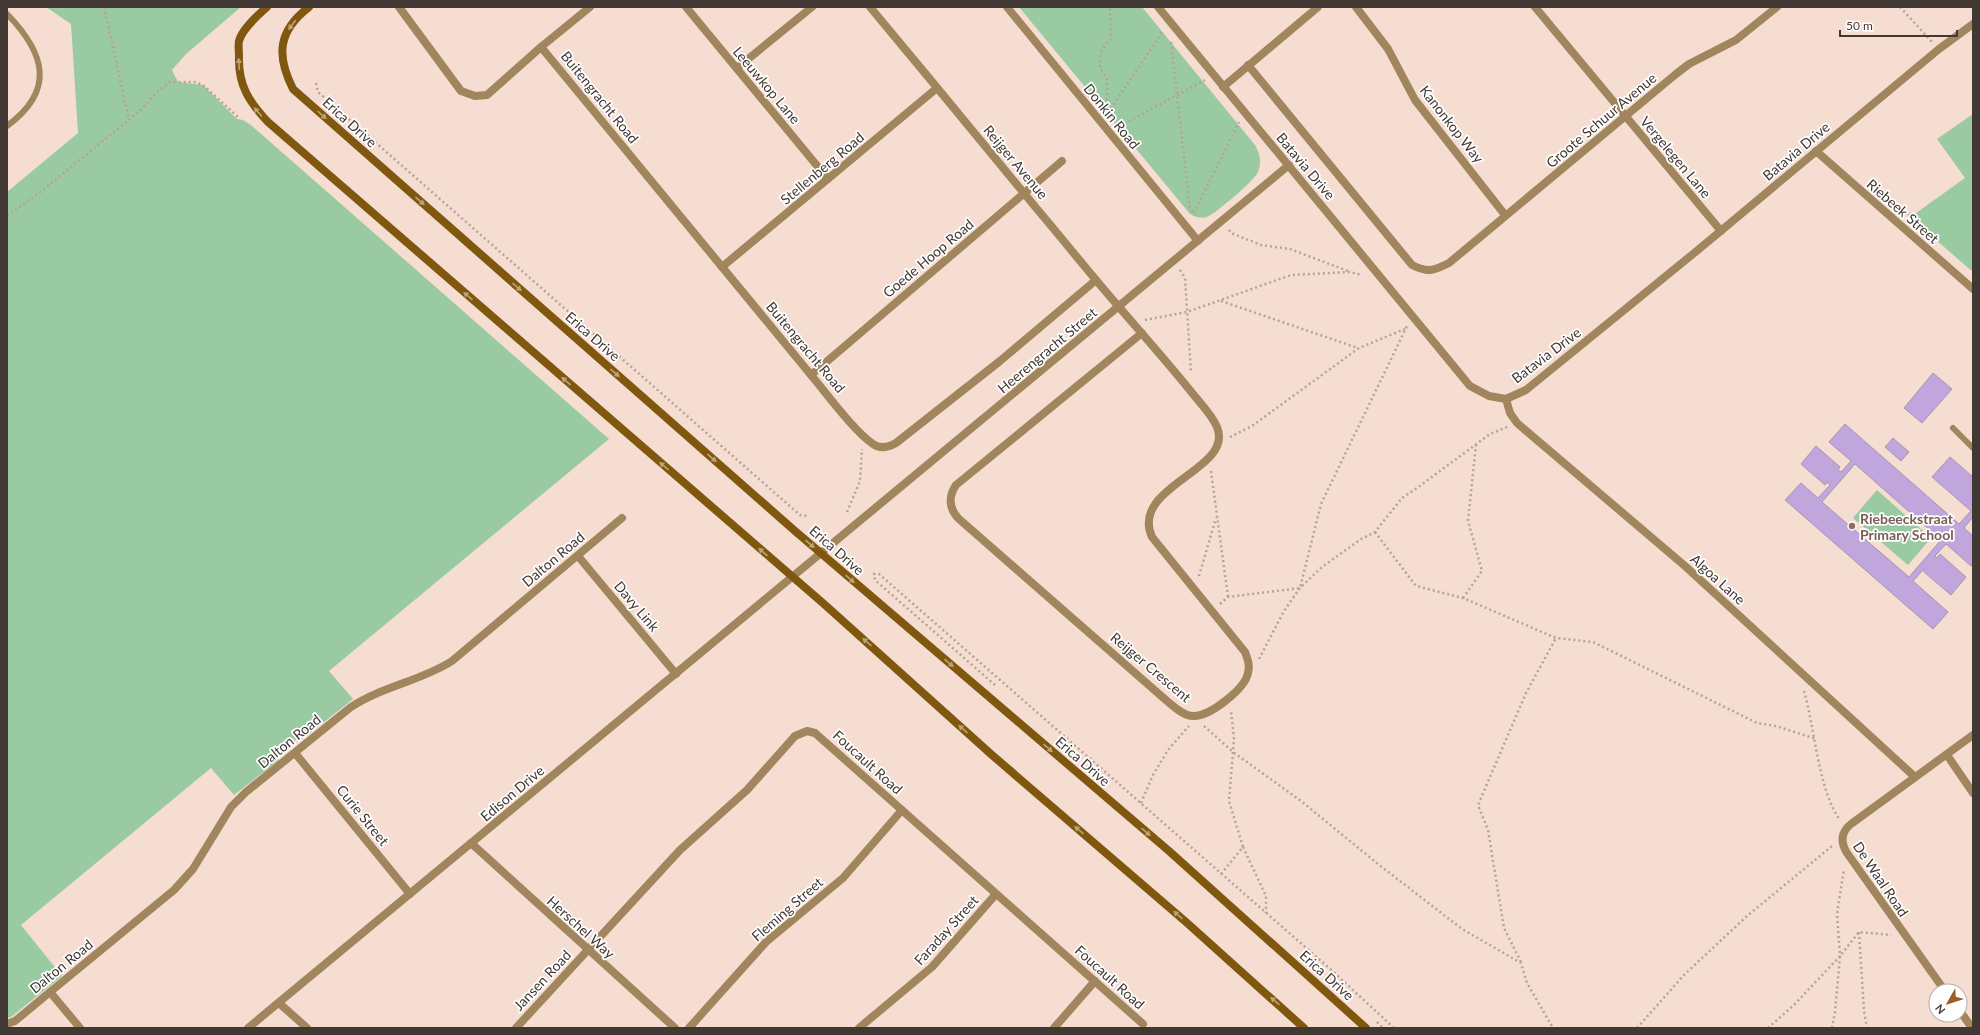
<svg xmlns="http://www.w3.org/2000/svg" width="1980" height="1035" viewBox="0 0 1980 1035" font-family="Lato,sans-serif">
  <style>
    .green { fill: #9acaa2 }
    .building { fill: #c1a6de; stroke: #a298ad; fill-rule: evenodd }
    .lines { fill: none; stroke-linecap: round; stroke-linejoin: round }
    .path { stroke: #b5a299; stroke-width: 2.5; stroke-dasharray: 2 3; stroke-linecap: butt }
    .lane { stroke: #a1855d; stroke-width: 6 }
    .street { stroke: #a1855d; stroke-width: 8 }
    .secondary { stroke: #80570e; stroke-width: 8 }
    .oneway { fill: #b9a37a }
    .education-dot { fill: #8d6e63; stroke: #fff; stroke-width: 1.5 }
    .labels { text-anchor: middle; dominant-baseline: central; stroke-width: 3.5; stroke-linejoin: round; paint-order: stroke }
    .street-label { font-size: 14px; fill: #423833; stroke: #fff }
    .education-label { font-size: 14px; font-weight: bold; fill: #785e54; stroke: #fff; text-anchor: start }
  </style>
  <rect width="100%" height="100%" fill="#f5ddd1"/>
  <g class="green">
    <path d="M46,7H241L186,54L172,70L178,82L203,85L237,119L243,120L251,125L609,439L329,671L353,699L304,738L296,740L282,750L278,761L234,795L211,768L21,925L62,976L11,1017L7,1018V192L78,133L71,24Z"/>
    <path d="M1019,7H1142L1255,145C1260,154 1262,162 1258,172C1255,180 1215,214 1207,217C1201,219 1195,217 1190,214Z"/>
    <path d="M1973,114V272L1904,212L1916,213L1965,178L1937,139Z"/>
    <path d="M1877,490L1931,538L1908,565L1853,518Z"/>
  </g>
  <g class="building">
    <path d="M1933,373L1952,389L1922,423L1904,408Z"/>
    <path d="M1845,424L1959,524L1971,511L1932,477L1950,457L1973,477V517L1964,528L1973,536V563L1971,566L1946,544L1935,556L1937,558L1940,554L1966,577L1951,595L1924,572V569L1913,581L1948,612L1933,629L1785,500L1801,483L1818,498L1830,485L1827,482L1825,485L1801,464L1816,446L1840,467L1838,470L1841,472L1851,461L1829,442ZM1855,464L1941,540L1909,577L1822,502Z"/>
    <path d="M1893,438L1909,452L1901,461L1885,447Z"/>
  </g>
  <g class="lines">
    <g class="path">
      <path d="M104,7L129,120"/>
      <path d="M1900,7L1932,42"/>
      <path d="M1171,42L1190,209L1194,213"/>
      <path d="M316,83L318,92L800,515L807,516"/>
      <path d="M1107,110V78C1095,65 1098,51 1111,39L1110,7"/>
      <path d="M1108,113L1163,31"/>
      <path d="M1120,126L1205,80"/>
      <path d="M1194,213L1239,122"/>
      <path d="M7,216L44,189L142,109L156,93L170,82H195L203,85L238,117"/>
      <path d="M1229,230L1231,233L1261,245L1290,249L1348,271"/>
      <path d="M1180,270L1185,278L1191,373"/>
      <path d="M1221,301L1358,348"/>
      <path d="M1145,320L1187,312L1291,275L1350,272L1362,275"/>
      <path d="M1230,437L1252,426L1359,348L1405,329"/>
      <path d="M1211,471L1228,597"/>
      <path d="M847,512L860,481L862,449"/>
      <path d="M1375,532L1416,586L1463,598L1556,638L1593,642L1757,723L1776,726L1816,739"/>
      <path d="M1199,576L1216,518"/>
      <path d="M1463,598L1482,571L1468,521L1476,445"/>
      <path d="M1220,604L1228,597L1300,588L1321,504L1407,326"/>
      <path d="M1259,659L1284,611L1300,588L1322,567L1361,539L1375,532L1402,498L1417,488L1490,434L1507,427"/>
      <path d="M995,685L875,580L874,574H879L1328,967L1394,1028"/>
      <path d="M1804,691C1815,728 1818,790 1840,820"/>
      <path d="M1204,726L1233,752L1301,801L1378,864L1462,929L1521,963L1527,983L1553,1028"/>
      <path d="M1141,803L1153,775L1168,750L1189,726"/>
      <path d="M1243,847L1266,896V913"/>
      <path d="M1221,874L1243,847L1229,801L1234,739L1231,711"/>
      <path d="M1859,932L1864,1011L1867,1028"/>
      <path d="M1521,962L1504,928L1488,830L1478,805L1526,693L1556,638"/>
      <path d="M1377,1022L1383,1028"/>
      <path d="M1637,1028L1684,975L1747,916L1832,846"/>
      <path d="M1768,1028L1794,1005L1840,956L1837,914L1844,869"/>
      <path d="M1832,1028L1835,1012L1840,956L1859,932L1891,935"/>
    </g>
    <g class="lane">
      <path d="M7,14C45,53 56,90 7,126"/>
      <path d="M1953,428L1973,448"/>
    </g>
    <g class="street">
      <path d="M399,7L461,91L475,96L487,95L541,47L590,7"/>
      <path d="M686,7L828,179"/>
      <path d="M870,7C926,74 982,142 1037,209C1065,242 1091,275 1119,307C1144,336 1169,364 1193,394C1201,404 1212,415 1217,427C1235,470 1129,486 1152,537L1245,652C1248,660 1250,665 1248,673C1245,689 1210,716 1194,716C1185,717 1174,707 1167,701L959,519C949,509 948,497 956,485L1142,333"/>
      <path d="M1007,7L1198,241"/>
      <path d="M1158,7L1470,386L1489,396L1506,399L1526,390L1693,254L1939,49L1973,24"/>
      <path d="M1356,7L1388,49L1415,100L1505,215"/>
      <path d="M1535,7L1721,231"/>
      <path d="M541,47L811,375C827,394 854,431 873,444C880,449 889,447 896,443L1000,361L1096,280"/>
      <path d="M1248,65L1412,265C1428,273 1433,271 1449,263L1676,74L1689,64L1736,40L1777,7"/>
      <path d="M737,68L812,7"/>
      <path d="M1223,87L1318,7"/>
      <path d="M1816,151L1973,289"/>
      <path d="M722,267L937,88"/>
      <path d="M811,375L1062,161"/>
      <path d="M1506,399L1510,413L1517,423L1685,566L1915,777"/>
      <path d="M578,556L676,674"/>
      <path d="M295,753L410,894"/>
      <path d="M1947,755L1973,793"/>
      <path d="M471,843L675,1028"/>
      <path d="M1945,991L1847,853C1840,842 1841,832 1851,824L1973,735"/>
      <path d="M50,992L80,1028"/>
      <path d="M279,1003L307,1028"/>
      <path d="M1960,1011L1972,1028"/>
      <path d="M7,1024L15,1021L50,992L174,890L193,869L231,807L246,792L351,707C383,686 421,681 452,661L622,518"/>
      <path d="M248,1028L1289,165"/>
      <path d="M516,1028L680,850L747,790L795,736L807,731L815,733L1143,1024"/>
      <path d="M689,1028L766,942L843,878L902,810"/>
      <path d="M859,1028L932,967L996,894"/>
      <path d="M1054,1028L1095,981"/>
    </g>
    <g class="secondary">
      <path d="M267,7C258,15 242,29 239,41C238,45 239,51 239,56C238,85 249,102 268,122L824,604L992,755L1186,922L1304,1028"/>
      <path d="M309,7C278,31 276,55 293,89L795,531L1169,851L1366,1028"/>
    </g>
  </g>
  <defs><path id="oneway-solid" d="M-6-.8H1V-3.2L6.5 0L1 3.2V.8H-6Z"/></defs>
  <g class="oneway">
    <use href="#oneway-solid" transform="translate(292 25) rotate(127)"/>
    <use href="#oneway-solid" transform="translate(239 64) rotate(-94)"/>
    <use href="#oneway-solid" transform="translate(258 112) rotate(-131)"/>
    <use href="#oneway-solid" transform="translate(322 115) rotate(42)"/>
    <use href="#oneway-solid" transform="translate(420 201) rotate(41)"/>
    <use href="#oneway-solid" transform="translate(517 287) rotate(41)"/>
    <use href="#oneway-solid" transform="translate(468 296) rotate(-139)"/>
    <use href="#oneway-solid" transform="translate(615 373) rotate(41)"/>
    <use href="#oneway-solid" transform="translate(566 381) rotate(-139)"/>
    <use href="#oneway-solid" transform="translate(712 458) rotate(41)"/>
    <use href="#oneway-solid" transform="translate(664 466) rotate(-139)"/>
    <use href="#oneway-solid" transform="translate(810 544) rotate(41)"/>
    <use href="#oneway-solid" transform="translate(763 552) rotate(-139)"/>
    <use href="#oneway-solid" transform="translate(850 579) rotate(41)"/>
    <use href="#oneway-solid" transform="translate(867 642) rotate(-138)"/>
    <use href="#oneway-solid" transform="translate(949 663) rotate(41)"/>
    <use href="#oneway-solid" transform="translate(963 729) rotate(-138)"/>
    <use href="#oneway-solid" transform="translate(1048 748) rotate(41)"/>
    <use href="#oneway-solid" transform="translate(1079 830) rotate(-139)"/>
    <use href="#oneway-solid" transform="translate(1146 832) rotate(41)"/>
    <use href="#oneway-solid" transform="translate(1178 915) rotate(-139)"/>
    <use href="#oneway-solid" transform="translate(1275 1001) rotate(-138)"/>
  </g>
  <circle class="education-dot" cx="1852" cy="526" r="4"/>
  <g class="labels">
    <g class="street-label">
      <text transform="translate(767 85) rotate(50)">Leeuwkop Lane</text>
      <text transform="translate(600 97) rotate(51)">Buitengracht Road</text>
      <text transform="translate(1112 116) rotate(51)">Donkin Road</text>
      <text transform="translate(1601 120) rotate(-40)">Groote Schuur Avenue</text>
      <text transform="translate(350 122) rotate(42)">Erica Drive</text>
      <text transform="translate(1452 124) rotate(52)">Kanonkop Way</text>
      <text transform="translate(1796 151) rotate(-40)">Batavia Drive</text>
      <text transform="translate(1676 157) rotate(50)">Vergelegen Lane</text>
      <text transform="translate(1016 162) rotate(50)">Reijger Avenue</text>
      <text transform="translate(1306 166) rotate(50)">Batavia Drive</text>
      <text transform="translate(822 168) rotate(-40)">Stellenberg Road</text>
      <text transform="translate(1903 211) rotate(41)">Riebeek Street</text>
      <text transform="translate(928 258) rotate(-40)">Goede Hoop Road</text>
      <text transform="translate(593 336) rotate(41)">Erica Drive</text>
      <text transform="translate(806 347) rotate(50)">Buitengracht Road</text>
      <text transform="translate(1047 350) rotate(-40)">Heerengracht Street</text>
      <text transform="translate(1546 355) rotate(-37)">Batavia Drive</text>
      <text transform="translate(837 550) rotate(41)">Erica Drive</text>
      <text transform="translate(553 559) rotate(-40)">Dalton Road</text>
      <text transform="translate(1718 579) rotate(42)">Algoa Lane</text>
      <text transform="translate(637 606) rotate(50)">Davy Link</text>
      <text transform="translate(1151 667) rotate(40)">Reijger Crescent</text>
      <text transform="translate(289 741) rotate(-39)">Dalton Road</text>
      <text transform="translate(1083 761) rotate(41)">Erica Drive</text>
      <text transform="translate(868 762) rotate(42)">Foucault Road</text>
      <text transform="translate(512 793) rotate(-40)">Edison Drive</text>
      <text transform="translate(363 815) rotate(51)">Curie Street</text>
      <text transform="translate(1881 879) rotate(56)">De Waal Road</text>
      <text transform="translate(787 909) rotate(-41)">Fleming Street</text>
      <text transform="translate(581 927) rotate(42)">Herschel Way</text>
      <text transform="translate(946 930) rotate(-48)">Faraday Street</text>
      <text transform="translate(61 966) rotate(-39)">Dalton Road</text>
      <text transform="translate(1327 975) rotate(42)">Erica Drive</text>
      <text transform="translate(1110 977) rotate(42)">Foucault Road</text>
      <text transform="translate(542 980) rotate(-47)">Jansen Road</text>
    </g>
    <g class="education-label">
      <text x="1860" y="518">Riebeeckstraat<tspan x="1860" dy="16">Primary School</tspan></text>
    </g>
  </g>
  <rect width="1980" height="1035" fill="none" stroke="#423833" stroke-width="16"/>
  <g transform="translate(1948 1003) rotate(231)"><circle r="19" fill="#ffffff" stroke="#b3afad"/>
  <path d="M0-3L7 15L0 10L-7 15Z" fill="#9e5c29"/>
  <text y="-6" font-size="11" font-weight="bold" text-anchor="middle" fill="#423833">N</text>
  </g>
  <path d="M1840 30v6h117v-6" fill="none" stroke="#423833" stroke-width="2"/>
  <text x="1846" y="30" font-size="12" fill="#423833" stroke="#ffffff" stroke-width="3" paint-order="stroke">50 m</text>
</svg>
